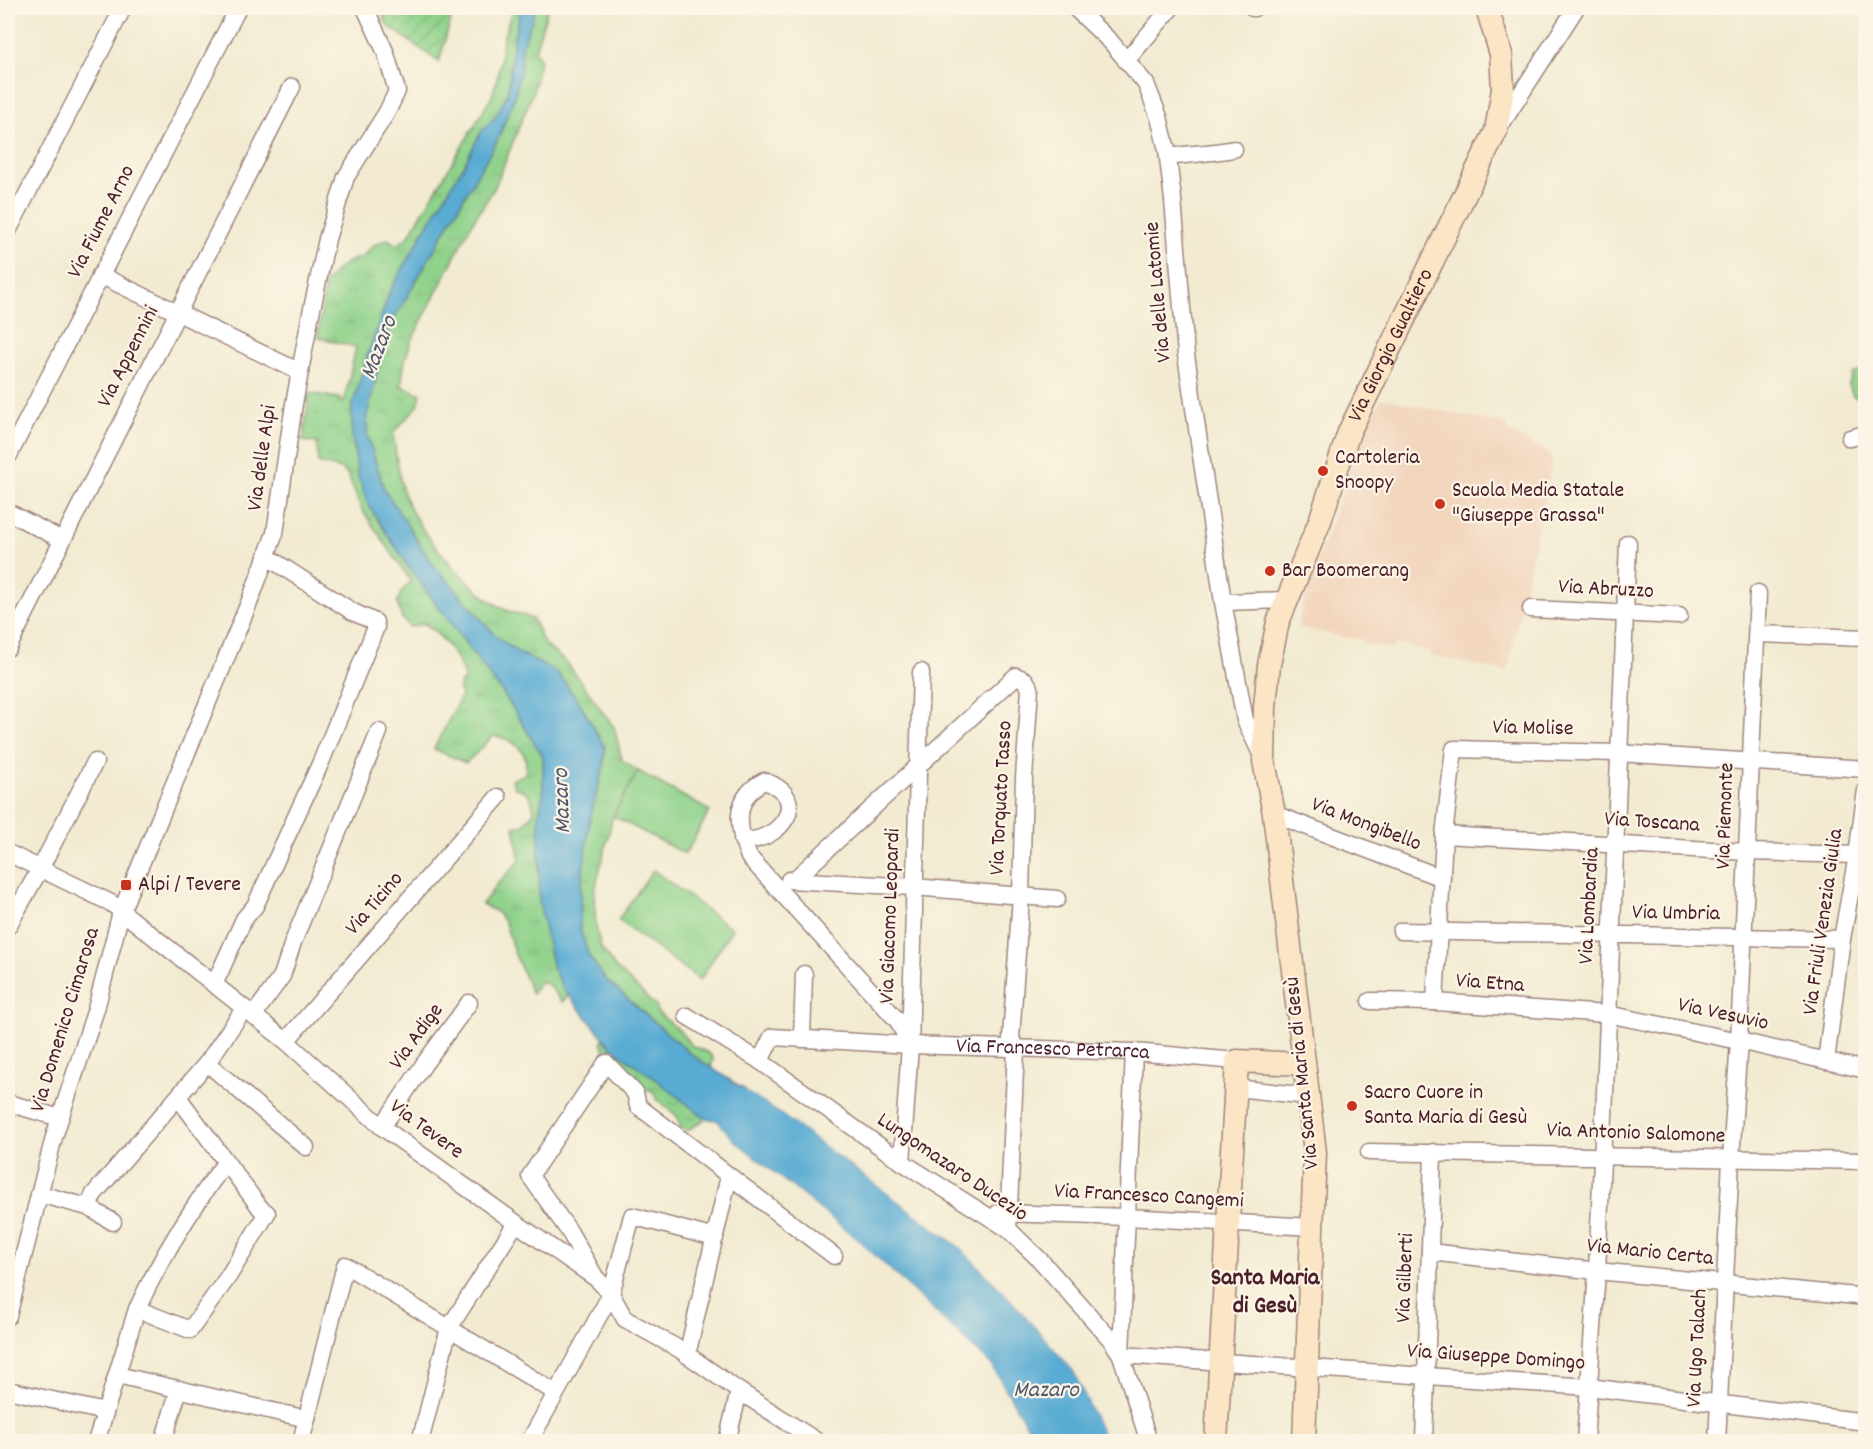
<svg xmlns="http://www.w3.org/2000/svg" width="1873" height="1449" viewBox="0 0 1873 1449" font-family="Dekko,sans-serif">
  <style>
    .built { fill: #f2d5bd }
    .grass { fill: url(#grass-tufts); stroke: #6c785b; stroke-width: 1.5 }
    .garden { fill: url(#garden-furrows); stroke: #6c785b; stroke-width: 1.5 }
    .pitch { fill: #8fd28b; stroke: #6c785b; stroke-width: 1.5 }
    .water { fill: #58abd3; stroke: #51657f; stroke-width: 1.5 }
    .pier { fill: #f2ebd2 }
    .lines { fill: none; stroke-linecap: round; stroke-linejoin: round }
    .street-casing { stroke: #9e857e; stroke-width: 19 }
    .secondary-casing { stroke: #9e857e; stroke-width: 25 }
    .street { stroke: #fff; stroke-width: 16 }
    .secondary { stroke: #fce5c4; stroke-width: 22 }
    .poi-dot { fill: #c8321e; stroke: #fcf5e5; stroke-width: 2 }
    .labels { text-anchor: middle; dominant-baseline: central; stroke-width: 4.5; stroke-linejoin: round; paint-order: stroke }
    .street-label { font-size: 22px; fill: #4a1f2b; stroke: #fcf5e5 }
    .poi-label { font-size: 22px; fill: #4a1f2b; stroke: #fcf5e5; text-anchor: start }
    .water-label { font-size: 24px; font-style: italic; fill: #50576e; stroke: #fcf5e5 }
    .neighbourhood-label { font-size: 24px; font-weight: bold; fill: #4a1f2b; stroke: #fcf5e5 }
  </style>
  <defs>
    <pattern id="grass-tufts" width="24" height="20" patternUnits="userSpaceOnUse" patternTransform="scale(1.5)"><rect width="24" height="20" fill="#8fd28b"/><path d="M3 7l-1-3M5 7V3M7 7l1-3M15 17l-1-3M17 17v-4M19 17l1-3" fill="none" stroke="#7db478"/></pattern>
    <pattern id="garden-furrows" width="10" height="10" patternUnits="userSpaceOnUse" patternTransform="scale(1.5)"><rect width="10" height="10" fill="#8fd28b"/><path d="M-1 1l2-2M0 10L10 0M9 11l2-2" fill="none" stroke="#7db478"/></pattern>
  </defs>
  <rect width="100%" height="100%" fill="#fcf5e5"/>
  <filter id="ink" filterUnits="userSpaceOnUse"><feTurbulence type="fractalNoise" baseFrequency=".0167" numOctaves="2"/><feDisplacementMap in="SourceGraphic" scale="12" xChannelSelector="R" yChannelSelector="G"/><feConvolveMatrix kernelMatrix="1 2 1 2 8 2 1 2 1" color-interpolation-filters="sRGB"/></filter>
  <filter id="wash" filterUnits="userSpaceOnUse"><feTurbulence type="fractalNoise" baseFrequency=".008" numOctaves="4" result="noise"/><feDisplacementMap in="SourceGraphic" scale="24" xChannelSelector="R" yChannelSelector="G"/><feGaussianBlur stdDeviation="1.35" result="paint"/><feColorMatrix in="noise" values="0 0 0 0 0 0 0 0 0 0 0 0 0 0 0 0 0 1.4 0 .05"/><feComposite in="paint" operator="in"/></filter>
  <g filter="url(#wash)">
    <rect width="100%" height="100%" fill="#f2ebd2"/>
    <path class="built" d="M1381,398L1508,425L1507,431L1544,450L1553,458L1507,672L1431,656V652L1396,643L1393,649L1362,644L1364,641L1297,627L1307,590L1358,447Z"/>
    <g class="grass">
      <path d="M513,8H521L514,37L508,92L497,115L481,132L463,167L424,231L390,291L366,360L352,407V434L358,476L369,506L408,566L505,696L543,756V795L539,814L553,969L568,996L562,1002L549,985L540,981L532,994L514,952L505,923L498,913L482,904L499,882L520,861L514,827L523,825L534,812C532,798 530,790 515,788L512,780L525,774C530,751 514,738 493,736L466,763L434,749L461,696L459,686L465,678C458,658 443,635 425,624L410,627L402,618L397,603L401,593L411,581L362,510L347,474L341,469L318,463L317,443L303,441L309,393L340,398L339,402H344L356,347L319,338L318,336L325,283L336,271L348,262L362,257L374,245L388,239L397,245L408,237L492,96L498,75L503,39Z"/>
      <path d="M536,8H548L535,50L540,60L533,92L495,187L470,227L411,342L405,360L401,386L421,394L418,406L393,433C397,458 398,487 411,510C429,542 470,591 502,608C511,613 523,615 533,619L544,644L567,663L614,727L622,760L638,771L613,816L594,894L596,927L601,948L614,966L656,1006L657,1012L679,1030L691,1045L709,1053L713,1059L711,1068L692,1055L605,979L589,956L580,930L581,886L590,819L604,765L605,748L581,705L557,672L519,653L496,636L431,562L384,489L367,434V415L384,344L393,321L499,137L514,98L521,67L522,47Z"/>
      <path d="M1864,370H1866L1864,400L1853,396L1849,385L1853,374Z"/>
      <path d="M603,1038L613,1049L650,1075L706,1119L687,1131L681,1128L676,1115L659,1101L651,1090L641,1088L608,1055L601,1044Z"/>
    </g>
    <path class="garden" d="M379,8H454L439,62L387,25Z"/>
    <g class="pitch">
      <path d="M638,771L710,811L685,854L613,816Z"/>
      <path d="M653,870L732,929L700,980L618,920Z"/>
    </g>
    <path class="water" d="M521,8H536L522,47L521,67L514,98L499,137L393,321L384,344L367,415V434L384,489L431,562L496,636L519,653L557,672L581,705L605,748L604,765L590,819L581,886L580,930L589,956L605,979L692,1055L780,1113L960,1247L1008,1296L1074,1371L1106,1441H1035L991,1365L861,1243L733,1140L717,1121L706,1119L650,1075L613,1049L564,990L553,969L539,902V814L543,795V756L505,696L408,566L369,506L358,476L352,434V407L366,360L390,291L424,231L463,167L481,132L497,115L508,92L514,37Z"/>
    <g class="pier">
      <path d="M748,1088L782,1110L962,1245L1011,1294L1077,1370L1109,1442L1106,1441L1074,1371L1008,1296L960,1247L780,1113L746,1091Z"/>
      <path d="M706,1119L717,1121L733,1140L861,1243L991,1365L1035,1441L1032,1442L989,1367L859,1245L731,1142L716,1124L703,1120Z"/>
    </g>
  </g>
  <g filter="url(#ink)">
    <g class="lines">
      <defs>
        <g id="street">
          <path d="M1075,8L1111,42L1146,84L1159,117L1167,150L1173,200L1186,355L1223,602"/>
          <path d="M1253,8H1254"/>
          <path d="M1126,61L1171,8"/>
          <path d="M1500,126L1576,8"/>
          <path d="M1168,157C1190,154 1212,153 1234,149"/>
          <path d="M8,231L123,8"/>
          <path d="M100,275L300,372"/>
          <path d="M1850,438L1866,434"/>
          <path d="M8,457L238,8"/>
          <path d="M8,512L62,540"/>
          <path d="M1531,609L1679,616"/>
          <path d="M1757,634L1866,638"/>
          <path d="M8,648L292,87"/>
          <path d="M1263,758L1245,720L1223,602L1287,600"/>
          <path d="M1274,814L1442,878"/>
          <path d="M1444,835L1747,852L1857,855L1866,858"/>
          <path d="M742,840C778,844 815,798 764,781C732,798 737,828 749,857L898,1021L908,1041"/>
          <path d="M8,853L111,903L286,1041L382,1127L516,1223L597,1279L611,1294L625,1319L679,1349L739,1391L818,1442"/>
          <path d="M789,880L914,887L1057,899"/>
          <path d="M794,880L1016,676L1025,680L1030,688L1024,778L1021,896L1011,1038L1016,1049L1008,1229"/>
          <path d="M8,926L40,869L95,762"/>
          <path d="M1401,931L1842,939"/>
          <path d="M214,985L244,919L255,906L321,762L376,627L375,622L353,612L266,556"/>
          <path d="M1370,1001L1435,1002L1607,1014L1739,1041L1866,1070"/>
          <path d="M1435,1002L1444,835L1454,749L1618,753L1866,769"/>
          <path d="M253,1016L282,976L293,942L379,732"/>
          <path d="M687,1016L760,1061L902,1162L1008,1229L1041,1261L1112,1341L1121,1355L1149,1442"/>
          <path d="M802,1039L804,974"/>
          <path d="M286,1041L498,797"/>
          <path d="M1134,1052L1121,1355L1589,1387L1866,1422"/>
          <path id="s1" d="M760,1061L772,1037L910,1045L1134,1052L1237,1061"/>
          <path d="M1826,1061L1842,939L1857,855L1866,790"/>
          <path d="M207,1063L306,1147"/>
          <path d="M1236,1088L1308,1096"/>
          <path d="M8,1103L60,1118"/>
          <path d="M382,1127L424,1064L469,1003"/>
          <path d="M1369,1152L1866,1161"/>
          <path d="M902,1162L910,1045L921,672"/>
          <path d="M39,1194L88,1207L113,1222"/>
          <path d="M88,1207L94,1194L207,1063L244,1009"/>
          <path d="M998,1213L1127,1217L1313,1227"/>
          <path d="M1430,1252L1597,1271L1866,1297"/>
          <path d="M594,1275L569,1231L530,1176L606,1063L635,1093L638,1106L834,1256"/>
          <path d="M137,1309C161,1257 191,1209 225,1163"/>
          <path d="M8,1316L54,1137L96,1009L121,912L251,598L275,533L294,404L310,318L327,239L346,177L387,112L397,91L385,51L365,8"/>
          <path d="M687,1355L729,1176"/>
          <path d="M117,1375L307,1419"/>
          <path d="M8,1390L105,1412"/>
          <path d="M96,1442L137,1309L190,1330L228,1277L267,1213L261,1209L178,1097"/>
          <path d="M163,1442L179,1389"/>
          <path d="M301,1442L345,1265L556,1393"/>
          <path d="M420,1442L449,1328L516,1223"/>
          <path d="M529,1442L611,1294L632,1216L715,1238"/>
          <path d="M727,1442L739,1391"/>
          <path d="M1424,1442L1433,1152"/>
          <path d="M1585,1442L1597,1271L1603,1139L1628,543"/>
          <path d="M1717,1442L1731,1159L1739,1041L1758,593"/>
        </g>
        <g id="secondary">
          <path d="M1216,1442L1237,1061L1304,1064"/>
          <path id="s2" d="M1304,1442L1315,1152L1274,814L1264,761L1265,707L1269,665L1278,622L1320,521L1349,432L1496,131L1503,89L1501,54L1487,8"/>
        </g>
      </defs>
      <use href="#street" class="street-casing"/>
      <use href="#secondary" class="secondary-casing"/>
      <use href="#street" class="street"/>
      <use href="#secondary" class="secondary"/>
    </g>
  </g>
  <g class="poi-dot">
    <circle cx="1323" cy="471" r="6"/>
    <circle cx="1440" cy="504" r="6"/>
    <circle cx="1270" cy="571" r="6"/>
    <rect x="120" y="879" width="12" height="12" rx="3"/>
    <circle cx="1352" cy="1106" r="6"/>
  </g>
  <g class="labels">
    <g class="street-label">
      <text transform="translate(102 222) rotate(-63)">Via Fiume Arno</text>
      <text transform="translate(1159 292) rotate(-95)">Via delle Latomie</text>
      <text stroke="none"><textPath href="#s2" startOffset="1124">Via Giorgio Gualtiero</textPath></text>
      <text transform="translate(129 357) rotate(-63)">Via Appennini</text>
      <text transform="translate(263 458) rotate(-82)">Via delle Alpi</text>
      <text transform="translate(1606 590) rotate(3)">Via Abruzzo</text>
      <text transform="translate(1533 729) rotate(1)">Via Molise</text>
      <text transform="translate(1002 798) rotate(-87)">Via Torquato Tasso</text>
      <text transform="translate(1726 816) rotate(-88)">Via Piemonte</text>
      <text transform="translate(1652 823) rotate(4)">Via Toscana</text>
      <text transform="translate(1366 825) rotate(21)">Via Mongibello</text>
      <text transform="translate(375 904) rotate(-49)">Via Ticino</text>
      <text transform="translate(1590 906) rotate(-87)">Via Lombardia</text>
      <text transform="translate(1676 914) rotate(1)">Via Umbria</text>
      <text transform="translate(891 916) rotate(-88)">Via Giacomo Leopardi</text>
      <text transform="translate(1824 922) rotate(-82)">Via Friuli Venezia Giulia</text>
      <text transform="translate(1490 984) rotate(4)">Via Etna</text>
      <text transform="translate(1723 1015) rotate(12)">Via Vesuvio</text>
      <text transform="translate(66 1020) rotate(-73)">Via Domenico Cimarosa</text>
      <text transform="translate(417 1037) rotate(-54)">Via Adige</text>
      <text stroke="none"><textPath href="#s1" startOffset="308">Via Francesco Petrarca</textPath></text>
      <text transform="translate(1303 1073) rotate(-96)">Via Santa Maria di Gesù</text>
      <text transform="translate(426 1130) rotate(36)">Via Tevere</text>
      <text transform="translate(1636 1134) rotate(2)">Via Antonio Salomone</text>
      <text transform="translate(952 1168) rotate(34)">Lungomazaro Ducezio</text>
      <text transform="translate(1149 1197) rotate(3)">Via Francesco Cangemi</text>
      <text transform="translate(1650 1253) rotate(6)">Via Mario Certa</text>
      <text transform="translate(1406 1278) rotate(-88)">Via Gilberti</text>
      <text transform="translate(1698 1348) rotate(-87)">Via Ugo Talach</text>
      <text transform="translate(1496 1358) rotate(4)">Via Giuseppe Domingo</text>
    </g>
    <g class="poi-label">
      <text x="1335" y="458">Cartoleria<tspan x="1335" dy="25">Snoopy</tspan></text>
      <text x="1452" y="491">Scuola Media Statale<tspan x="1452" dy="25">"Giuseppe Grassa"</tspan></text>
      <text x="1282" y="571">Bar Boomerang</text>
      <text x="138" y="885">Alpi / Tevere</text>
      <text x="1364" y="1093">Sacro Cuore in<tspan x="1364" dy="25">Santa Maria di Gesù</tspan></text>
    </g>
    <g class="water-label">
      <text transform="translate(380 348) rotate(-69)">Mazaro</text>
      <text transform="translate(563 801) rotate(-92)">Mazaro</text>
      <text x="1046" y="1391">Mazaro</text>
    </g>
    <g class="neighbourhood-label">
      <text x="1265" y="1279">Santa Maria<tspan x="1265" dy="28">di Gesù</tspan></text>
    </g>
  </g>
  <rect width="1873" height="1449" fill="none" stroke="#fcf5e5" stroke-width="30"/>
</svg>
